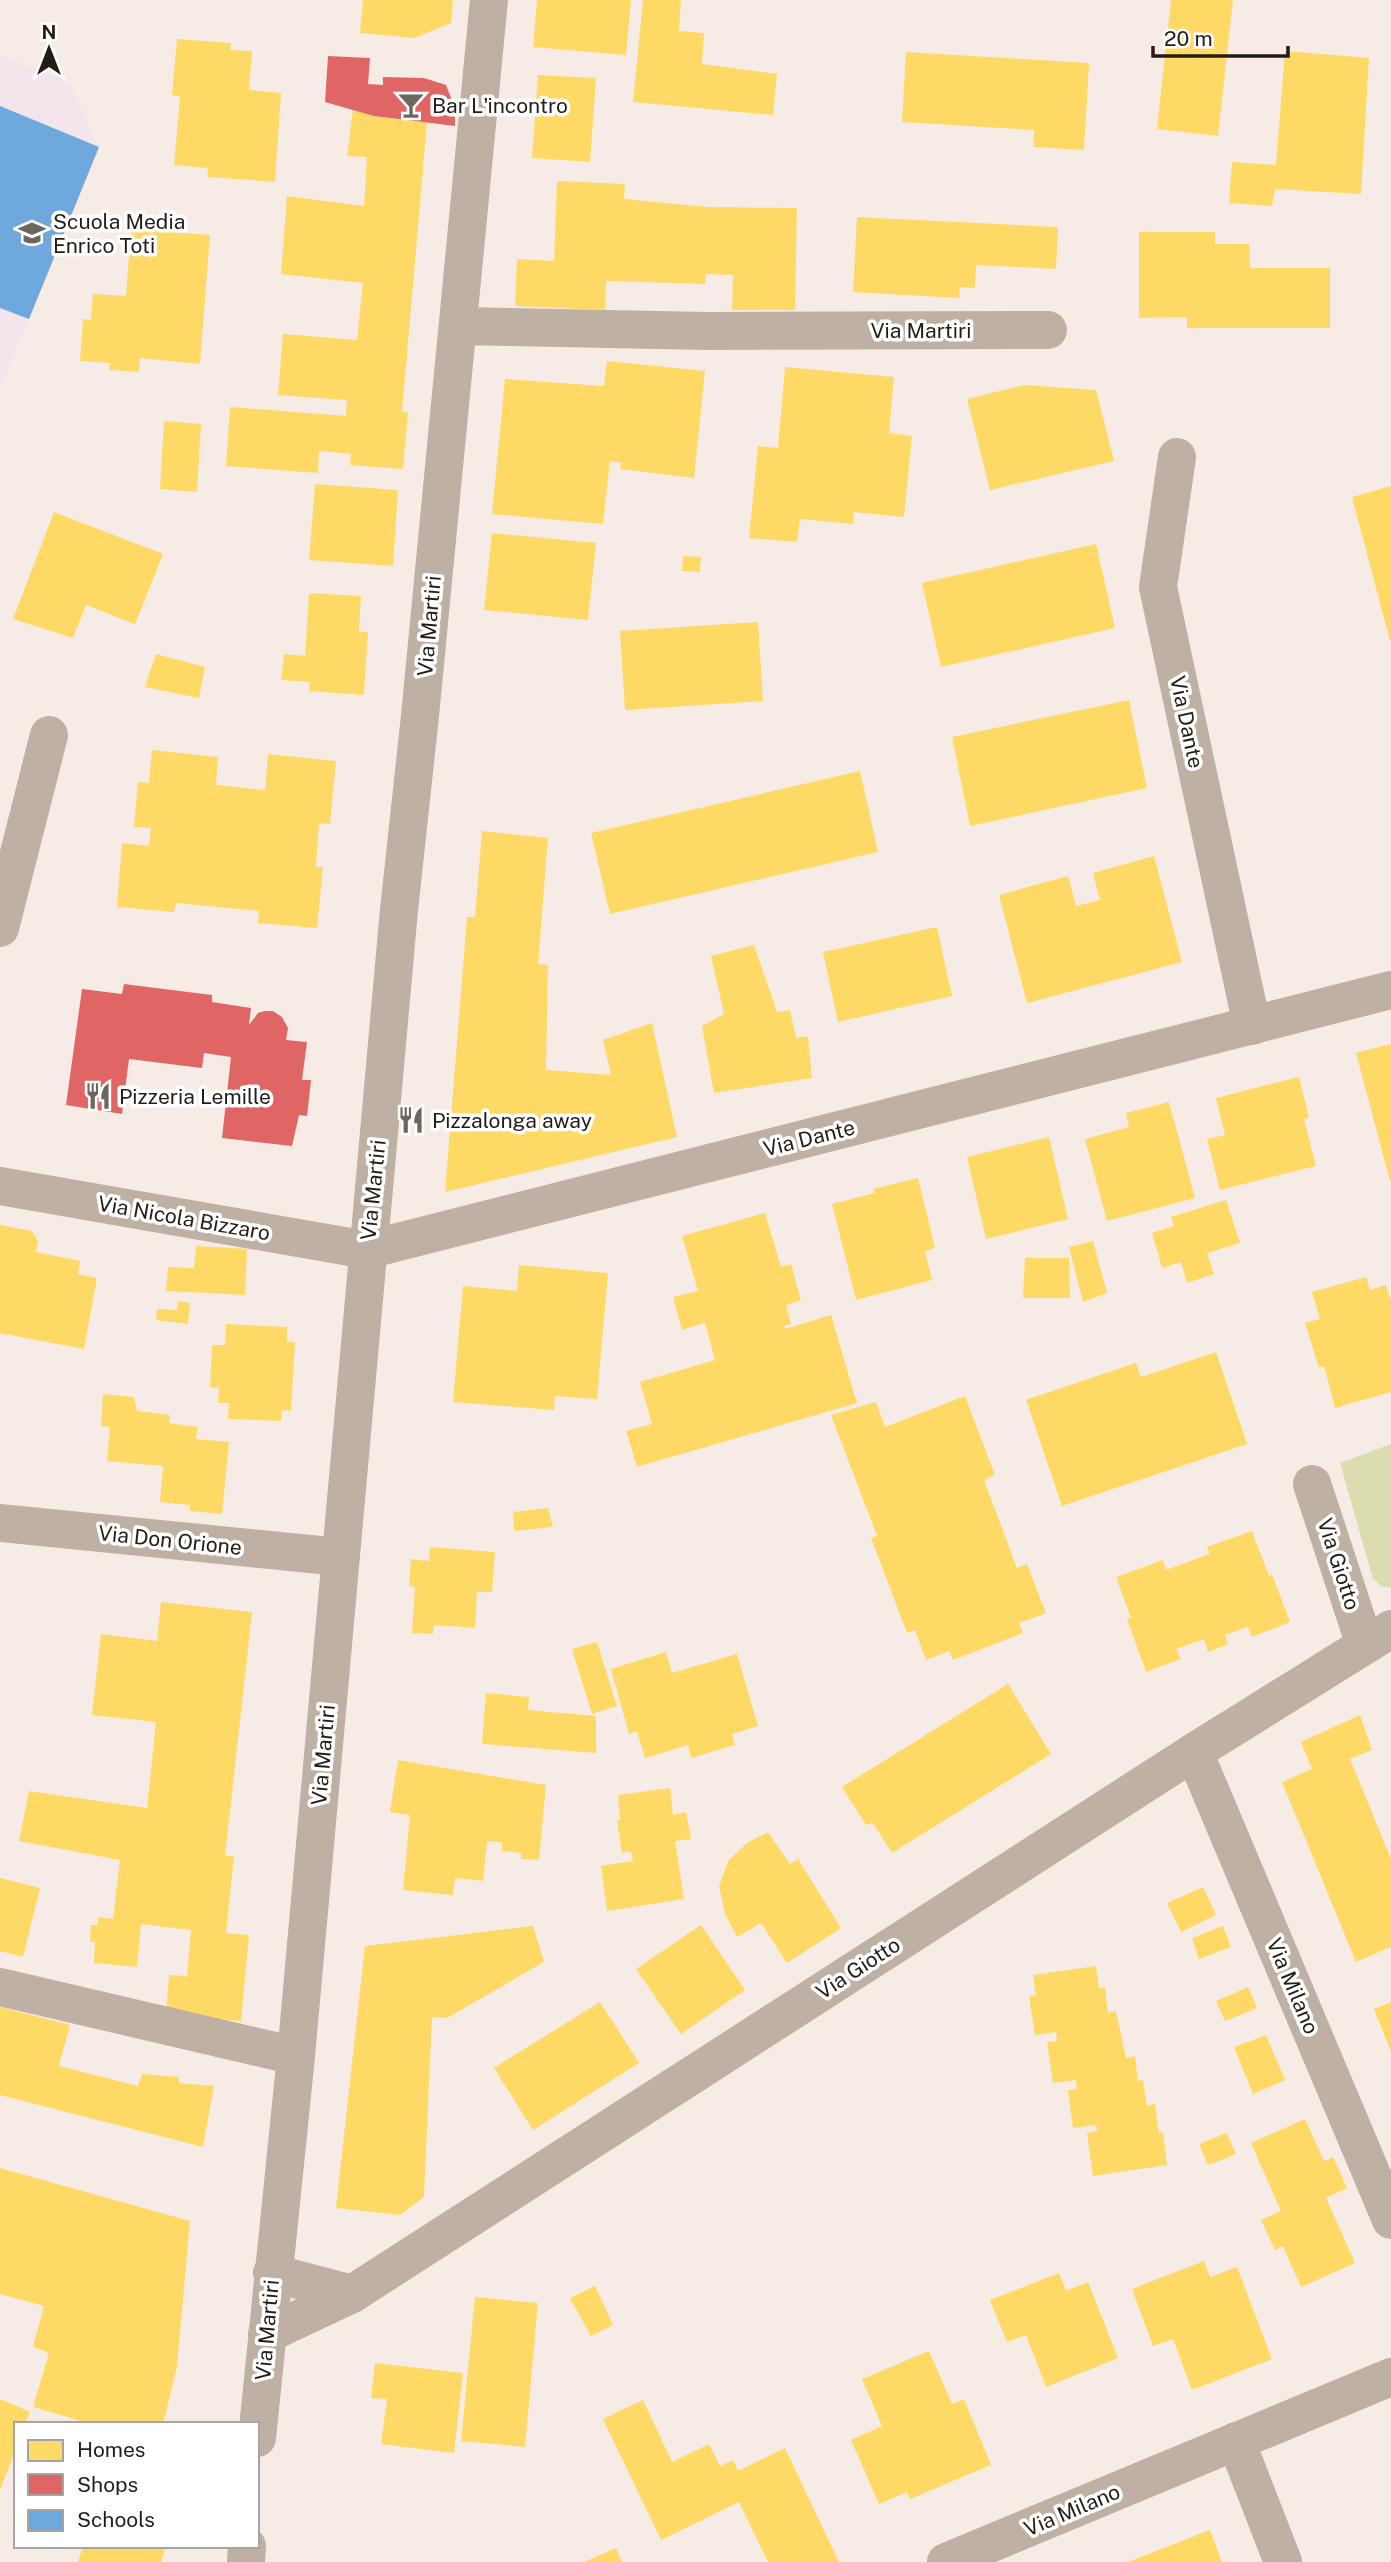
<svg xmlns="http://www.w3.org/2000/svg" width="1391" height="2562" viewBox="0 0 1391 2562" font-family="'Public Sans',sans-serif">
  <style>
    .commercial { fill: #f2e5ec }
    .green { fill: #dbddaf }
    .homes { fill: #ffd966 }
    .shops { fill: #e06666 }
    .schools { fill: #6fa8dc }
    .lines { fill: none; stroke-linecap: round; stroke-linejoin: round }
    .minor { stroke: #bfb0a4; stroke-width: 38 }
    .labels { text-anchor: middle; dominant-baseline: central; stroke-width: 7; stroke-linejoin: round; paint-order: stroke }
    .poi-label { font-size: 21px; fill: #231d18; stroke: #fff; text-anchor: start }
    .street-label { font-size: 21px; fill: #231d18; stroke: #fff }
  </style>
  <rect width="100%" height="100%" fill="#f6ece5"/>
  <path class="commercial" d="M0,55L70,83L99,147L0,389Z"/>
  <path class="green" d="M1391,1444V1588L1381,1586L1373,1579L1340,1463Z"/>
  <g class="homes">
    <path d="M363,0H453L451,23L414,38L360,33Z"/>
    <path d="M537,0H631L626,55L533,47Z"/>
    <path d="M643,0H681L679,31L704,33L702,64L777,74L773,115L633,102Z"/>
    <path d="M1171,0H1233L1218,136L1157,129Z"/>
    <path d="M177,39L231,43L230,50L252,51L249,90L281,93L275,182L207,177L208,168L174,165L180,96L172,95Z"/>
    <path d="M1285,51L1369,58L1361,194L1275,189L1272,206L1229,203L1232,162L1276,165Z"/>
    <path d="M906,52L1089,63L1084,150L1033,147L1034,130L902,122Z"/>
    <path d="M538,75L596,78L590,162L532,158Z"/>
    <path d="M353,109L374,116L427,123L402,412H408L403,469L350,465L351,454L319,451L318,473L226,466L230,407L346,416L347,400L278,395L283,334L357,340L363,283L281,274L287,196L364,206L367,157L347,156Z"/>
    <path d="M557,181L625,184L624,199L707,207L797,208L795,310H732L733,275L706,274L705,284L606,281L605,310L515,306L517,259L554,261Z"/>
    <path d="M857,217L1058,227L1056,269L976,265L975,288L960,287L959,298L853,292Z"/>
    <path d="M131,229L210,235L200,364L140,358L139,372L109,370L110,363L80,361L83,319L91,320L93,294L126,296Z"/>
    <path d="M1139,232H1215V244H1249L1250,268H1330V328H1187V317L1139,318Z"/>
    <path d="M607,361L705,371L694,478L620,469L621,463L610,461L603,524L492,514L505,379L604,386Z"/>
    <path d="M785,367L894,377L889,433L912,436L904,517L854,512L853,524L800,519L797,542L749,538L758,446L778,448Z"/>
    <path d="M1024,385L1096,390L1114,461L990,490L967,399Z"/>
    <path d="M164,421L201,424L197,492L160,489Z"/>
    <path d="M315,484L398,490L393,566L309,560Z"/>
    <path d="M1391,486V641H1390L1352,497Z"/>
    <path d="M54,512L163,554L135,624L86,605L73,638L13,619Z"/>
    <path d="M492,533L596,543L588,620L484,610Z"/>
    <path d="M1096,544L1115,628L941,667L922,583Z"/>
    <path d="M683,556L701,557L700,572L682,571Z"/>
    <path d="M309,593L361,596L359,632H368L364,695L309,691L310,682L281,680L284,654L305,656Z"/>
    <path d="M758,622L763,701L625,710L620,631Z"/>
    <path d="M156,654L205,667L199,698L145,687Z"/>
    <path d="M1129,700L1147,788L970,826L952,737Z"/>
    <path d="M152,750L218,757L216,785L265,790L268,754L336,761L330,824L319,823L316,867H323L317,928L258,923L259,911L176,903L174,912L117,907L122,843L149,846L151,828L134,827L138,782L149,783Z"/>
    <path d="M860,771L878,852L610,914L591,833Z"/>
    <path d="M482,831L548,838L538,964L548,965L546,1070L611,1075L603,1040L652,1023L677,1137L445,1192L467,917H475Z"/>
    <path d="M1154,856L1182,962L1027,1003L999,895L1068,876L1076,906L1100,900L1093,873Z"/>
    <path d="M937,927L952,996L838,1022L823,952Z"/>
    <path d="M754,945L777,1012L790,1010L796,1038L808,1036L812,1078L714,1093L702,1026L724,1014L711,956Z"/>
    <path d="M1391,1044V1181H1390L1356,1053Z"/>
    <path d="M1299,1077L1309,1117L1304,1119L1316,1166L1220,1190L1207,1139L1225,1135L1216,1098Z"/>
    <path d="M1169,1102L1195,1198L1107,1221L1085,1139L1129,1127L1126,1113Z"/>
    <path d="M1049,1137L1068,1219L986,1239L967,1157Z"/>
    <path d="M918,1178L935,1248L925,1251L932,1280L856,1300L832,1204L875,1193L873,1189Z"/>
    <path d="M1226,1200L1240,1243L1207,1253L1214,1274L1187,1283L1181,1262L1162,1268L1152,1233L1174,1226L1171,1217Z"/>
    <path d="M765,1213L781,1267L791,1264L801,1300L786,1305L791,1324L784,1326L785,1329L831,1315L857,1403L637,1467L626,1431L652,1424L640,1382L715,1360L705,1323L682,1330L673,1297L698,1291L682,1236Z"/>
    <path d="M0,1225L32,1231L38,1241L36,1252L80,1261L78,1274L97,1278L84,1349L0,1333Z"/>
    <path d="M1093,1241L1107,1293L1083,1302L1069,1247Z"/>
    <path d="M196,1246L247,1249L245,1295L166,1291L168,1267L194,1268Z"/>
    <path d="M1025,1258H1069L1070,1298H1023Z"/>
    <path d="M519,1265L608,1273L597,1399L555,1396L554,1410L453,1402L463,1286L517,1291Z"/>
    <path d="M1366,1277L1370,1290L1386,1285L1391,1301V1392L1335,1408L1324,1366L1319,1368L1305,1323L1320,1319L1312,1292Z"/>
    <path d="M178,1301L190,1303L188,1324L156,1320L157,1309L177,1310Z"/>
    <path d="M226,1324L287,1327V1342H295L291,1411L282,1410L281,1421L228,1419L229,1403H218L219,1388L210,1387L212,1345H225Z"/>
    <path d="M1216,1352L1247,1444L1062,1506L1026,1400L1136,1363L1141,1377Z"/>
    <path d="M103,1394L134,1397L137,1411L170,1415L169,1423L198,1427L196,1439L229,1442L222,1514L190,1511V1505L160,1502L163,1466L107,1461L110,1427L101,1426Z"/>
    <path d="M965,1396L995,1475L984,1480L1017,1568L1027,1564L1046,1613L1019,1623L1023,1633L953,1660L949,1651L926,1660L915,1630L907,1633L871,1538L877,1536L831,1415L876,1402L885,1427Z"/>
    <path d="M548,1508L553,1527L514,1531L513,1512Z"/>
    <path d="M1252,1531L1269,1576L1272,1574L1290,1622L1252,1637L1248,1627L1225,1635L1228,1644L1208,1652L1204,1639L1176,1649L1181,1659L1146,1672L1127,1619L1131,1618L1116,1577L1163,1560L1166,1570L1210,1554L1207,1547Z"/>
    <path d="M430,1547L495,1552L492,1592H477L475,1628L434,1625L433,1634L412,1633L415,1587L409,1586L411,1559L429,1561Z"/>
    <path d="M161,1602L252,1612L225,1856H234L226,1933L249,1935L241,2021L166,2015L169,1975L187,1976L191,1930L141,1924L137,1967L94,1963L95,1942H90L91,1925H98V1917L113,1919L120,1860L19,1841L29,1791L147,1808L156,1722L92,1715L101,1634L157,1641Z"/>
    <path d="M597,1642L617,1706L592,1714L572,1649Z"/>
    <path d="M666,1652L672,1673L737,1654L758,1726L732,1734L735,1745L691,1758L688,1745L645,1758L637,1731L629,1734L611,1669Z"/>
    <path d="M1008,1684L1051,1754L892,1853L873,1823L866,1825L842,1787Z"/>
    <path d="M486,1693L529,1697L528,1710L596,1716V1753L482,1744Z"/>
    <path d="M1360,1715L1372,1750L1350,1759L1391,1859V1947L1356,1962L1282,1782L1312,1769L1301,1742Z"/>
    <path d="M398,1760L546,1785L539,1860L521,1859V1853L502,1851V1842L487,1841L483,1881L455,1878L453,1895L403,1890L410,1815L390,1812Z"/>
    <path d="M670,1788L673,1815L686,1812L691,1839L675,1841L684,1899L607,1911L601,1866L633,1861L631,1851L622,1853L617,1820H620L618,1795Z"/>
    <path d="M768,1832L790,1864L798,1859L841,1928L787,1963L761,1923L737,1937L725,1914L719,1886L728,1861L747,1843Z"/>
    <path d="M0,1878L40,1888L23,1957L0,1951Z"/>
    <path d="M1203,1887L1216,1915L1181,1932L1167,1903Z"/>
    <path d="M701,1925L745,1990L681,2034L636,1969Z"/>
    <path d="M533,1926L544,1962L447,2018L432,2017L424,2197L400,2215L336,2208L365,1946Z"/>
    <path d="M1223,1926L1231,1947L1199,1959L1192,1938Z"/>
    <path d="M1096,1966L1099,1988L1105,1987L1108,2013L1116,2011L1126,2058L1135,2056L1138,2081L1143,2080L1147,2106L1155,2104L1159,2133L1163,2132L1167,2165L1093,2176L1087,2133L1097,2131L1096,2125L1073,2128L1068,2090L1077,2089L1076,2080L1053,2083L1047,2042L1057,2041L1056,2032L1035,2035L1029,1996L1036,1995L1033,1975Z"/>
    <path d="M1248,1987L1257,2008L1225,2021L1216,2001Z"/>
    <path d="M600,2002L639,2063L533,2130L494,2068Z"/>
    <path d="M1391,2002V2052L1374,2009Z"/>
    <path d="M0,2007L70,2025L59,2066L138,2086L142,2074L179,2077V2083L214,2086L203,2147L0,2095Z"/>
    <path d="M1266,2035L1285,2080L1253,2094L1234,2047Z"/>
    <path d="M1305,2119L1324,2161L1333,2157L1347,2188L1326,2198L1355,2263L1301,2287L1283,2246L1275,2250L1261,2220L1281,2211L1251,2143Z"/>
    <path d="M1227,2133L1236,2154L1208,2165L1199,2144Z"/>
    <path d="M0,2168L190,2221L177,2367L163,2424H91L33,2407L49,2353L33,2347L44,2306L0,2294Z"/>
    <path d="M1204,2261L1210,2277L1237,2267L1272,2359L1192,2390L1173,2339L1153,2346L1132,2289Z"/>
    <path d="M1059,2273L1066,2291L1088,2282L1118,2358L1046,2387L1026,2335L1007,2342L990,2300Z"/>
    <path d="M595,2286L613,2325L591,2336L570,2298Z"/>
    <path d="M475,2297L538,2303L525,2447L461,2441Z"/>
    <path d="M929,2351L952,2404L964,2399L991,2465L910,2499L907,2492L879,2504L851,2440L882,2426L862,2379Z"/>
    <path d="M375,2363L463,2373L454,2453L381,2444L387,2399L371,2398Z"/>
    <path d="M0,2399L30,2412L25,2424H16V2449L0,2490Z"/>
    <path d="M643,2400L672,2462L709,2444L720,2466L733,2460L738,2471L785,2448L839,2562H768L739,2502L661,2540L603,2419Z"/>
    <path d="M1210,2530L1222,2562H1128Z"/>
    <path d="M83,2546H166L161,2562H78Z"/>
    <path d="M616,2548L622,2562H584Z"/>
  </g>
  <g class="shops">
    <path d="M328,56L370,58L368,84L383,85V77L424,78L446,85L455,108V126L374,116L325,102Z"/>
    <path d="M124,984L212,995V1002L251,1008L249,1025L258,1013L265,1011H273L282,1017L288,1028L286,1040L307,1042L302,1080H311L307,1116L299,1115L292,1146L222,1138L231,1057L204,1053L202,1068L129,1059L122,1114L66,1105L82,989L122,994Z"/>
  </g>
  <path class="schools" d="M0,106L99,147L29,319L0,308Z"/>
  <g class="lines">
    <g class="minor">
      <path d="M458,326L708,331L1048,330"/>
      <path d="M1177,457L1158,587L1252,1026"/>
      <path d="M0,928L49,735"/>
      <path d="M0,1186L367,1250L1391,990"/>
      <path d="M1312,1484L1365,1645"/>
      <path d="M0,1523L340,1557"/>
      <path d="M1194,1752L1391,2220"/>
      <path d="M0,1987L296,2056"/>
      <path d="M272,2273L352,2294"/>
      <path d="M267,2334L352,2294L1194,1752L1391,1629"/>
      <path d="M257,2438L296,2056L399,910L420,716L489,0"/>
      <path d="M1236,2441L1283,2562"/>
      <path d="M246,2562L247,2546"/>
      <path d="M946,2562L1391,2377"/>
    </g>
  </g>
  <defs>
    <symbol id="bar-bare" viewBox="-9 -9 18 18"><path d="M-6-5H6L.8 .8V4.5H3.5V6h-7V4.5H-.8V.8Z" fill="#6d6560" stroke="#fff" stroke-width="2.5" paint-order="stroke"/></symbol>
    <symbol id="school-bare" viewBox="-9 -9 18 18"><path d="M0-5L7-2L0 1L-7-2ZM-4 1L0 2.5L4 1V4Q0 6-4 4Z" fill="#6d6560" stroke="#fff" stroke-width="2.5" paint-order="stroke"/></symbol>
    <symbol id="restaurant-bare" viewBox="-9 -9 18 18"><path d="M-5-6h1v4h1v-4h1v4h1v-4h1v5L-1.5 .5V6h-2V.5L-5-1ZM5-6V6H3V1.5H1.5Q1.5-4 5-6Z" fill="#6d6560" stroke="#fff" stroke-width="2.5" paint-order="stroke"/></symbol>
  </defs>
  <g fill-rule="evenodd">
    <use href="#bar-bare" x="392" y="86" width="38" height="38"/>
    <use href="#school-bare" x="13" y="214" width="38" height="38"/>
    <use href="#restaurant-bare" x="79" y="1077" width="38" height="38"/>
    <use href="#restaurant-bare" x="392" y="1101" width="38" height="38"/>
  </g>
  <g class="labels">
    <g class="poi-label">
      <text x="432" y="105">Bar L'incontro</text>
      <text x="53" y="221">Scuola Media<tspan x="53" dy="24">Enrico Toti</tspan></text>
      <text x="119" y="1096">Pizzeria Lemille</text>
      <text x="432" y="1120">Pizzalonga away</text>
    </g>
    <g class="street-label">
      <text x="921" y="330">Via Martiri</text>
      <text transform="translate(429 626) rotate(-85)">Via Martiri</text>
      <text transform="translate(1187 722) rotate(78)">Via Dante</text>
      <text transform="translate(809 1138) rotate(-14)">Via Dante</text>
      <text transform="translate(373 1190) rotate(-84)">Via Martiri</text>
      <text transform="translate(184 1218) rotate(10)">Via Nicola Bizzaro</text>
      <text transform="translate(170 1540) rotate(6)">Via Don Orione</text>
      <text transform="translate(1339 1564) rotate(72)">Via Giotto</text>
      <text transform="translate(323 1755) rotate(-85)">Via Martiri</text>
      <text transform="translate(858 1968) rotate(-33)">Via Giotto</text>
      <text transform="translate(1293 1986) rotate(67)">Via Milano</text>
      <text transform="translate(267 2330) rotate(-85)">Via Martiri</text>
      <text transform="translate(1072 2510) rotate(-23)">Via Milano</text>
    </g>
  </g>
  <rect x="14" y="2422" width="245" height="126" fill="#ffffff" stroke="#a7a5a3" stroke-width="2"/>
  <rect x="28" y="2440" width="35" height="21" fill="#ffd966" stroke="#a7a5a3" stroke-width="2"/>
  <text x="77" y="2457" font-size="21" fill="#231d18">Homes</text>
  <rect x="28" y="2474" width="35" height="21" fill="#e06666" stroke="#a7a5a3" stroke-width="2"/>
  <text x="77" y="2492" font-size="21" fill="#231d18">Shops</text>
  <rect x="28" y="2510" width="35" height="21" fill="#6fa8dc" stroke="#a7a5a3" stroke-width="2"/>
  <text x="77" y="2527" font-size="21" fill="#231d18">Schools</text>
  <g transform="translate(49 49)" stroke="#ffffff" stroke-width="5" paint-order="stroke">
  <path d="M0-5L12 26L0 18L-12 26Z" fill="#231d18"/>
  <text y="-10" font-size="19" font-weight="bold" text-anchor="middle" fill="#231d18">N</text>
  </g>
  <path d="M1153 46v10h135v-10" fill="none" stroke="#231d18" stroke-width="3.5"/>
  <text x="1164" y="46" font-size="21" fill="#231d18" stroke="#ffffff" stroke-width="5" paint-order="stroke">20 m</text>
</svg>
